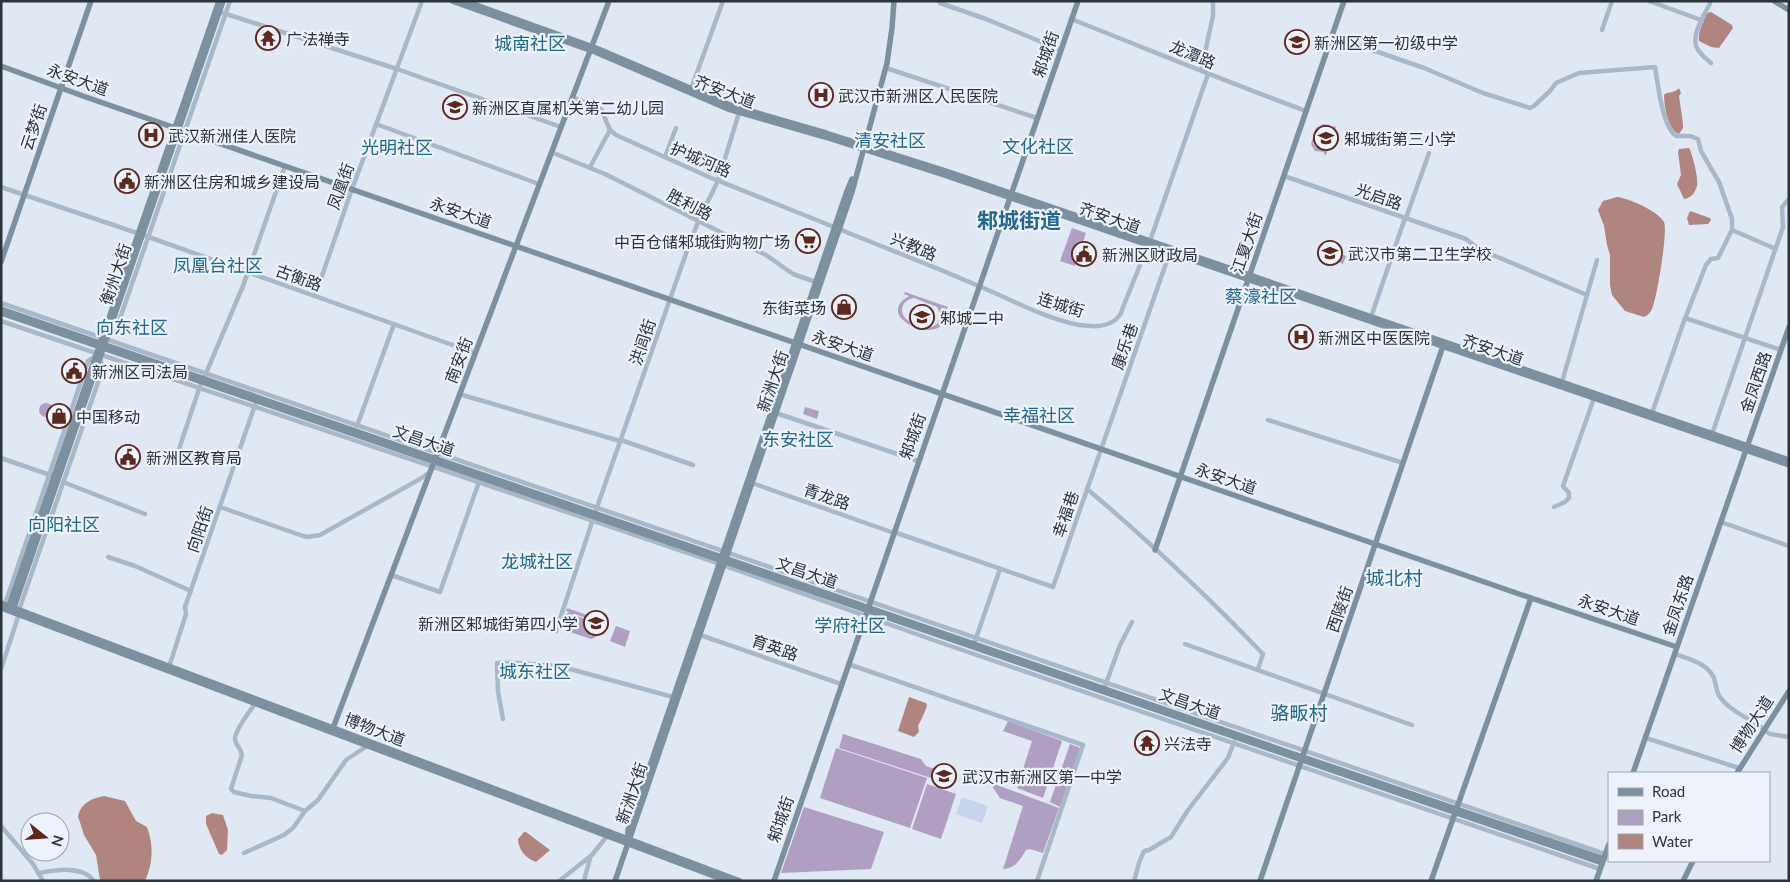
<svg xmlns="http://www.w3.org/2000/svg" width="1790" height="882" viewBox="0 0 1790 882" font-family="Lato,'Noto Sans SC',sans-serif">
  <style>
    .green { fill: #afa0c3; fill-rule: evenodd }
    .plaza { fill: #c7d4eb }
    .water { fill: #b1857f }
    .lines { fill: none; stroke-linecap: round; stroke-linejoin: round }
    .street { stroke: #a9b8c9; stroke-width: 4.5 }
    .secondary { stroke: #7d90a0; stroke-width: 5.5 }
    .labels { text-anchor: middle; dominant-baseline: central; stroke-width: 4.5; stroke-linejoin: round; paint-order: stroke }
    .poi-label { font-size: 16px; fill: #2b343a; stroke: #edf2fb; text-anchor: start }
    .street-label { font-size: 16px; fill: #2b343a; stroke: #edf2fb }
    .neighbourhood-label { font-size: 18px; fill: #23698a; stroke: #edf2fb }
    .quarter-label { font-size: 19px; fill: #23698a; stroke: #edf2fb }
    .district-label { font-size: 21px; font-weight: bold; fill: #23698a; stroke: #edf2fb }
  </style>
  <rect width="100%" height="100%" fill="#e0e8f4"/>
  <g class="green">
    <path d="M1323,124L1329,125L1332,129L1334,126L1336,127L1326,155L1324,154V152L1315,151L1311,144L1316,128ZM1321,127L1328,128L1330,134L1326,147L1320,149L1316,147L1313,143L1318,130Z"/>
    <path d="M1321,131L1328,133L1323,148L1316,145Z"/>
    <path d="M1072,228L1086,233L1075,266L1060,261Z"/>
    <path d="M1331,250L1346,256L1343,264L1328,258Z"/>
    <path d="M905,292L948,307L947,309L941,308C959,352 867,320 909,296L904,294ZM914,298L937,307L941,315L937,324C928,331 913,325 905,318C899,309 903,300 914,298Z"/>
    <circle cx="46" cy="410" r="7"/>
    <path d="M805,407L819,411L817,419L803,414Z"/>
    <path d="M567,608L604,621V623L600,622C602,630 599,637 591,639L567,631C561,624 562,617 569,612L566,611ZM574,614L596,621L598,628L596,633L590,636L594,622L574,615L569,629L566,620L569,616Z"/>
    <path d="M616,626L630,631L625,647L610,641Z"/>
    <path d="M1008,721L1062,741L1043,798L1017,788L1032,741L1003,731Z"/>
    <path d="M843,734L921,759L926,766L947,773L931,778L839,748Z"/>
    <path d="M1070,744L1080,748L1060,807L1050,802Z"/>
    <path d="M836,748L927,778L910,828L820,798Z"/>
    <path d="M989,782L1059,808L1043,853L1030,849L1026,850C1020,860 1016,868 1003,869L1023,806L1000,798Z"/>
    <path d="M927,784L956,794L941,839L912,829Z"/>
    <path d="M804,807L884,832L871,869L781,873Z"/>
  </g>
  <path class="plaza" d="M962,797L988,806L982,823L956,814Z"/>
  <g class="water">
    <path d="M1711,12L1732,25L1733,28L1719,48L1711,47L1699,41C1698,31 1703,23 1707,13Z"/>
    <path d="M1679,88L1681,93L1679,96L1683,124V128L1679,134C1668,130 1664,106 1664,95C1668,91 1674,94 1679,88Z"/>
    <path d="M1689,148C1692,152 1699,180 1697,186C1695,193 1691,198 1684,199L1677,184L1681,175L1678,152L1679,149Z"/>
    <path d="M1617,197C1628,198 1658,211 1664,222C1668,231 1657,298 1652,309C1650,313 1648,315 1644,317L1625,311L1612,295L1610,285V255L1607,245L1604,226L1598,210L1603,201Z"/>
    <path d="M1690,211L1710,218L1711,220L1708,224L1689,225L1687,218Z"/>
    <path d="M909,697L926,703L927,706C925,712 921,720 918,726L919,732L914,737L898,731Z"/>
    <path d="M104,796L125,801L136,821L147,827C154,845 153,864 145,881L100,880L96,855L84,835L78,816C81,803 92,798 104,796Z"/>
    <path d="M212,813L223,815L228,830L227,850L222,855L219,854L206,824V816Z"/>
    <path d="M524,832H526L550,850L536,862C526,859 518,849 518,839Z"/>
  </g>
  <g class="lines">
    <g class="street">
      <path d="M939,1L940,3L986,19L1061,50"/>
      <path d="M1649,1L1701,20"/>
      <path d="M220,12L397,69L561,127"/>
      <path d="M1071,19C1150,50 1227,82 1306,111"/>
      <path d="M1602,30L1612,1"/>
      <path d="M1332,36L1424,68L1483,93L1530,108L1534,106L1550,91L1556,83L1579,73L1655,67C1658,84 1662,126 1676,136H1690L1698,139L1701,151L1719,182L1732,219V230L1718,258L1711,259L1706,265L1684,321L1652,413"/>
      <path d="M1711,63C1706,59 1700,54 1697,48C1690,35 1706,13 1711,1"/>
      <path d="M886,68L1037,118"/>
      <path d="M1201,70L1213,16V1"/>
      <path d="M691,89L723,1"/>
      <path d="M572,97L601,109L610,130L616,135L709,177L834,227"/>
      <path d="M376,124L539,184"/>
      <path d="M551,152L605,174L766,255L793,274L816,282"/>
      <path d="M665,157L676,128"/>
      <path d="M590,167L610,130"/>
      <path d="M1284,176L1466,239L1476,247L1493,255L1587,295"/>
      <path d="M718,181L739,113"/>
      <path d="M1,187L143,235L475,353"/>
      <path d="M1406,218L1429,153"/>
      <path d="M839,229C885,248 931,265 976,285C1009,298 1043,318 1079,325C1094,327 1110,328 1120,315L1148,245"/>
      <path d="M1732,230L1776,249"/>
      <path d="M1150,241L1208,74"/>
      <path d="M315,296L352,189L422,1"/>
      <path d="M1,303L1605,854"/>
      <path d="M1371,317L1405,218"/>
      <path d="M1685,318L1781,350"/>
      <path d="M1,321L703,558L936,641L1600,869"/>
      <path d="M108,334L116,330L230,1"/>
      <path d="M204,378L243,286L285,166"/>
      <path d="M1562,382L1597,260"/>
      <path d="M459,394L620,441"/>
      <path d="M776,413L918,461"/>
      <path d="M1268,420L1403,463"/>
      <path d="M357,426L394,324"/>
      <path d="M1712,434L1783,227L1782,207L1789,199"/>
      <path d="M621,440L693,465"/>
      <path d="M179,449L200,386"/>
      <path d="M1,458L50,475"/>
      <path d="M63,482L145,514"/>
      <path d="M752,483L894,533"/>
      <path d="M1087,489C1148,540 1207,596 1263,654L1258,669"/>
      <path d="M220,507L303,536L307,537L320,535L420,479L430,472"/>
      <path d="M1554,507L1565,502L1569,498V493L1563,486L1594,398"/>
      <path d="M596,510L689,245L700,217L718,181"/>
      <path d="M1721,522L1789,546"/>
      <path d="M894,532L1053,587L1170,252"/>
      <path d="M108,557L135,566L191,591"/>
      <path d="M391,575L440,592L479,482"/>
      <path d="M5,604L88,361L96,356"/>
      <path d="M19,610L103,368L100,358"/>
      <path d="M556,631L593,519"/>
      <path d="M700,635L841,684"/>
      <path d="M975,641L1000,569"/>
      <path d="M1185,644L1412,725"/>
      <path d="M1675,654C1689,659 1707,663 1714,678C1716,684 1716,692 1720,697C1730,711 1750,719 1764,729"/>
      <path d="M848,664L1083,745L1037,881"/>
      <path d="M169,667L186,614L185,607L255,405"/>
      <path d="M1,669L19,614"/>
      <path d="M1104,689L1120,645L1132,622"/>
      <path d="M255,704C250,711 234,731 235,740C236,745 241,749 242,755L231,789L234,792L251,796L271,798L305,811"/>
      <path d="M503,719L498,692L497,663H517L559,666L673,697"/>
      <path d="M1764,730L1770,734L1789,737"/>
      <path d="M1646,738L1739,768"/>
      <path d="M1,826L33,864L43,881"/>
      <path d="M244,853L284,835L293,828L305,811L318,800L346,760L367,746"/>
      <path d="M39,873C56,870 83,865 94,881"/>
      <path d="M559,881L592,855L607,836"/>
      <path d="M584,881L590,858"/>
      <path d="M1134,881L1139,863L1144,851L1149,850L1171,837L1188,810L1228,758L1234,742"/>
    </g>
    <g class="secondary">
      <path d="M452,1L595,52L728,109L825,137L944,175L1789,465"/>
      <path d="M465,1L596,48L730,105L826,133L946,171L1789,460"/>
      <path d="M1774,1L1789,10"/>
      <path d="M1,66L83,96L1522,595L1677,647"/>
      <path d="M1,262L91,1"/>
      <path d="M1,309L1288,752L1604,859"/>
      <path d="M1,313L1602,863"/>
      <path d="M1155,550L1344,1"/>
      <path d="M1,603L740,881"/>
      <path d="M1,608L727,881"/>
      <path d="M8,609L219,1"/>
      <path d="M13,610L223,1"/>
      <path d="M333,728L609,1"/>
      <path d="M1633,773L1789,327"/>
      <path d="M1737,773L1789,691"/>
      <path d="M628,839V830L847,191L852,179"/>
      <path d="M615,881L852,192L887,63L892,28L894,1"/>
      <path d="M774,881L1078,1"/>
      <path d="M1260,881L1443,346"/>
      <path d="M1431,881L1531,598"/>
      <path d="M1596,881L1609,844"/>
      <path d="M1683,881L1693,861"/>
    </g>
  </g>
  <defs>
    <symbol id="temple-ring" viewBox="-11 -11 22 22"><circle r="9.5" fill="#edf2fb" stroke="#5d291f" stroke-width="1.5"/><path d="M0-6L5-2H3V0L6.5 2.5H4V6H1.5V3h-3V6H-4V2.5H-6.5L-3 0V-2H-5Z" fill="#5d291f"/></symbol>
    <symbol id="school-ring" viewBox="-11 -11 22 22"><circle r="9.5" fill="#edf2fb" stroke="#5d291f" stroke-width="1.5"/><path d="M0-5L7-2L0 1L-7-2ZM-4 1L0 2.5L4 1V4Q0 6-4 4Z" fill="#5d291f"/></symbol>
    <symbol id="hospital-ring" viewBox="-11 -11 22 22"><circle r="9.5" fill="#edf2fb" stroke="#5d291f" stroke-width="1.5"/><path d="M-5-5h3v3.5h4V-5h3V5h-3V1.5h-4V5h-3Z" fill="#5d291f"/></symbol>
    <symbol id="civic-ring" viewBox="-11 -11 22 22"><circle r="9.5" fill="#edf2fb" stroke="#5d291f" stroke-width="1.5"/><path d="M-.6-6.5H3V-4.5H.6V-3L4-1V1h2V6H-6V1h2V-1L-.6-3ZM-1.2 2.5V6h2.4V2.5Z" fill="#5d291f"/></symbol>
    <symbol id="supermarket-ring" viewBox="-11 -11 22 22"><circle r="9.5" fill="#edf2fb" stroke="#5d291f" stroke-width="1.5"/><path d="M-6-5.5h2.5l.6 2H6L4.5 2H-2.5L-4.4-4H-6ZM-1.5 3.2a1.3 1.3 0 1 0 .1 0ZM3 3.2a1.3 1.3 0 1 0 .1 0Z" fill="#5d291f"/></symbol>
    <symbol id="shop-ring" viewBox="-11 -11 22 22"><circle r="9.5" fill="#edf2fb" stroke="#5d291f" stroke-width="1.5"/><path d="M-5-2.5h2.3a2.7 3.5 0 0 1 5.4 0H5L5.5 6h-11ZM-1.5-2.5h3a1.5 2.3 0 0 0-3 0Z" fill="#5d291f"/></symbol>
  </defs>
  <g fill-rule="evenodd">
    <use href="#temple-ring" x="254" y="24" width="28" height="28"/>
    <use href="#school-ring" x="1283" y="28" width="28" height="28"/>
    <use href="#hospital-ring" x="807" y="81" width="28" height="28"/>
    <use href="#school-ring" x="441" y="93" width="28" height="28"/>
    <use href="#hospital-ring" x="137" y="121" width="28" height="28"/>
    <use href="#school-ring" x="1312" y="124" width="28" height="28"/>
    <use href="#civic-ring" x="113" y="167" width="28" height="28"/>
    <use href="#supermarket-ring" x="794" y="227" width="28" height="28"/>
    <use href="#school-ring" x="1316" y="239" width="28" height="28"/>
    <use href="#civic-ring" x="1070" y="240" width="28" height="28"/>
    <use href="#shop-ring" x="830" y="293" width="28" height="28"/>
    <use href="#school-ring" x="908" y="303" width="28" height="28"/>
    <use href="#hospital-ring" x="1287" y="323" width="28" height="28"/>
    <use href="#civic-ring" x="60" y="357" width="28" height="28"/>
    <use href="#shop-ring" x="45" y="402" width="28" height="28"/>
    <use href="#civic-ring" x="114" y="443" width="28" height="28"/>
    <use href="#school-ring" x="582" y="609" width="28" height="28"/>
    <use href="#temple-ring" x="1133" y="729" width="28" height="28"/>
    <use href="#school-ring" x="930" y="762" width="28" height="28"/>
  </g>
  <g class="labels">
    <g class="poi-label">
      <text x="286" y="38">广法禅寺</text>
      <text x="1314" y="42">新洲区第一初级中学</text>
      <text x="838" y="95">武汉市新洲区人民医院</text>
      <text x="472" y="107">新洲区直属机关第二幼儿园</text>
      <text x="168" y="135">武汉新洲佳人医院</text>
      <text x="1344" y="138">邾城街第三小学</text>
      <text x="144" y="181">新洲区住房和城乡建设局</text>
      <text x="790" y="241" text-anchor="end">中百仓储邾城街购物广场</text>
      <text x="1348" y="253">武汉市第二卫生学校</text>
      <text x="1102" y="254">新洲区财政局</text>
      <text x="826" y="307" text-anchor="end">东街菜场</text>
      <text x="940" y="317">邾城二中</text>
      <text x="1318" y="337">新洲区中医医院</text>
      <text x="92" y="371">新洲区司法局</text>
      <text x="76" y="416">中国移动</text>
      <text x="146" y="457">新洲区教育局</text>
      <text x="578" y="623" text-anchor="end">新洲区邾城街第四小学</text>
      <text x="1164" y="743">兴法寺</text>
      <text x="962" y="776">武汉市新洲区第一中学</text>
    </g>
    <g class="street-label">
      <text transform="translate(1045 54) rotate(-71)">邾城街</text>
      <text transform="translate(1193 54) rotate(23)">龙潭路</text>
      <text transform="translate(78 79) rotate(20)">永安大道</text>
      <text transform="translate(725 91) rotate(21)">齐安大道</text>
      <text transform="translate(33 127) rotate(-71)">云梦街</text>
      <text transform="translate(701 159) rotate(23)">护城河路</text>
      <text transform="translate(340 186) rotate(-70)">凤凰街</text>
      <text transform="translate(1379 196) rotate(19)">光启路</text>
      <text transform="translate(690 204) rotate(27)">胜利路</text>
      <text transform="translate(461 212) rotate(19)">永安大道</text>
      <text transform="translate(1110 217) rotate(19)">齐安大道</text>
      <text transform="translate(1246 243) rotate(-71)">江夏大街</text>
      <text transform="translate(914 246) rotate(22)">兴教路</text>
      <text transform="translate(115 274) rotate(-71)">衡州大街</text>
      <text transform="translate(299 277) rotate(20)">古衡路</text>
      <text transform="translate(1061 304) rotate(17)">连城街</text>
      <text transform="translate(642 342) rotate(-71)">洪闾街</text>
      <text transform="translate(843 345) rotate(19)">永安大道</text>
      <text transform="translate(1124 346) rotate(-70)">康乐巷</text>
      <text transform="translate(1493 349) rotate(19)">齐安大道</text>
      <text transform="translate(458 360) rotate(-69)">南安街</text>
      <text transform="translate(772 381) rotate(-71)">新洲大街</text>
      <text transform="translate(1755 382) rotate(-71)">金凤西路</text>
      <text transform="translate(912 436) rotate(-71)">邾城街</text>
      <text transform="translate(424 440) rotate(19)">文昌大道</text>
      <text transform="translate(1226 478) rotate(19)">永安大道</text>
      <text transform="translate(827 496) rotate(19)">青龙路</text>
      <text transform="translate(1065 514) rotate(-71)">幸福巷</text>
      <text transform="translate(199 529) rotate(-71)">向阳街</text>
      <text transform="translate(807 572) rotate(19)">文昌大道</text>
      <text transform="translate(1677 605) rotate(-71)">金凤东路</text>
      <text transform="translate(1339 609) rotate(-71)">西陵街</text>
      <text transform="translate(1609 609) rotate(19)">永安大道</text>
      <text transform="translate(775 647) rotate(19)">育英路</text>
      <text transform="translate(1190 703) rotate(19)">文昌大道</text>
      <text transform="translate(1751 724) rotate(-57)">博物大道</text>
      <text transform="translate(375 729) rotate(21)">博物大道</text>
      <text transform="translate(631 793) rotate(-71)">新洲大街</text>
      <text transform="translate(780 819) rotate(-71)">邾城街</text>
    </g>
    <g class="neighbourhood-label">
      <text x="530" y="43">城南社区</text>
      <text x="890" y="140">清安社区</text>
      <text x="1038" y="146">文化社区</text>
      <text x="397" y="147">光明社区</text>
      <text x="218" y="265">凤凰台社区</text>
      <text x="1261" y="296">蔡濠社区</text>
      <text x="132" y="327">向东社区</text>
      <text x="1039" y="415">幸福社区</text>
      <text x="798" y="439">东安社区</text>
      <text x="64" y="524">向阳社区</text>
      <text x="537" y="561">龙城社区</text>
      <text x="850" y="625">学府社区</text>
      <text x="535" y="671">城东社区</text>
    </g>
    <g class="quarter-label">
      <text x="1394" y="577">城北村</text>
      <text x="1299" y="712">骆畈村</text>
    </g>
    <g class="district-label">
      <text x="1019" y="219">邾城街道</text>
    </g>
  </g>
  <rect width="1790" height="882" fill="none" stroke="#2b343a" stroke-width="5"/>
  <rect x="1608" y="772" width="162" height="90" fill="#edf2fb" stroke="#9fa6ae"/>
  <rect x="1618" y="788" width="25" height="8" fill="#7d90a0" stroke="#9fa6ae"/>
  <text x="1652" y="797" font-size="15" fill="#2b343a">Road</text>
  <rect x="1618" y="810" width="25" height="15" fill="#afa0c3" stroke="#9fa6ae"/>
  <text x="1652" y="822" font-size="15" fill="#2b343a">Park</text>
  <rect x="1618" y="834" width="25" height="15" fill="#b1857f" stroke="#9fa6ae"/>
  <text x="1652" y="847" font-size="15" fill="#2b343a">Water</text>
  <g transform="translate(45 837) rotate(107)"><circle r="24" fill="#edf2fb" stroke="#9fa6ae"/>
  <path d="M0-4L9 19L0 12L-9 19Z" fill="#5d291f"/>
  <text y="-8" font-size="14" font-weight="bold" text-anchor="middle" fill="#2b343a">N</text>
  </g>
</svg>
